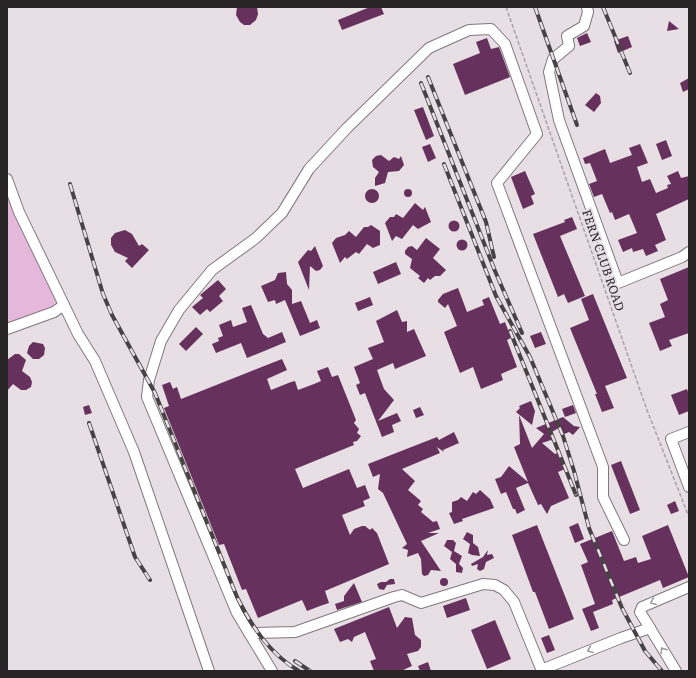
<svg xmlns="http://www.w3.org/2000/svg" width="696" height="678" viewBox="0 0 696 678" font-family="Literata,serif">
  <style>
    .green { fill: #e5b7db }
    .building { fill: #67315e }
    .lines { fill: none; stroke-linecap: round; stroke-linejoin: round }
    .minor-casing { stroke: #7f787d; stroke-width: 12 }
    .path { stroke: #a8a1a6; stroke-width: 1.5; stroke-dasharray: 4 2; stroke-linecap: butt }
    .minor { stroke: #fff; stroke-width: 10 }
    .rail-casing { stroke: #474345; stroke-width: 4 }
    .rail { stroke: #e8dfe5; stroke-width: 2.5; stroke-dasharray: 8; stroke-linecap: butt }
    .oneway { stroke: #9e9d9e }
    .labels { text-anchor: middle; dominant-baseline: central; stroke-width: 4; stroke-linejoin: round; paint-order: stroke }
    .street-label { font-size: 12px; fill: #282527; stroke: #e8dfe5 }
  </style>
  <rect width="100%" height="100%" fill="#e8dfe5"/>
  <path class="green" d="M7,196L22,232L57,300C52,312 19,322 7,327Z"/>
  <g class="building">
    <path d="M237,7H257L258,14L256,20L250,25H244L240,22L236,15Z"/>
    <path d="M370,7H381L384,14L342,30L338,20Z"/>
    <path d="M669,21L679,29L667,31Z"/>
    <path d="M587,33L591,42L580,46L577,38Z"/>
    <path d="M628,36L632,47L618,53L614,41Z"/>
    <path d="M487,38L491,49L499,47L510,77L465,95L453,64L480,53L476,42Z"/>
    <path d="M689,78V89L683,92L680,83Z"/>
    <path d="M596,93L600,96L601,103L594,112L585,105Z"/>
    <path d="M423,107L434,136L426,140L414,110Z"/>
    <path d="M666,140L672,156L662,160L656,144Z"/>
    <path d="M430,144L436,158L428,162L422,147Z"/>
    <path d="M640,144L648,163L637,167L642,182L650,179L656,193L668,188L667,185L671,184L667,176L678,171L681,178L689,176V199L656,214L666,240L655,245L658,251L646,256L643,249L633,252L632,248L623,252L618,240L637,233L629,214L615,220L612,212L610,213L602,194L594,197L589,184L597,181L590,163L585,164L583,158L605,149L610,163L632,155L629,148Z"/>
    <path d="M381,155L389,161L394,157L399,159L401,156L404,165L399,171L388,172L385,183L375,186V178L379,172L373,167L372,160L376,156Z"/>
    <path d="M525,171L535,194L531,196L534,204L523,209L511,177Z"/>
    <circle cx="372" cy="196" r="7"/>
    <circle cx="408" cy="193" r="4"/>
    <path d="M415,203L423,210L425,207L431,222L418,229L413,225L402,239L396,236L392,241L385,223L390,217H394L396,214L403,218Z"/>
    <path d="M572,217L577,229L560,236L585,296L568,303L564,294L558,297L533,234L565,222L564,220Z"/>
    <circle cx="454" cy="226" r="5.5"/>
    <path d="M371,225L380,231V245L373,248L367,244L359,254L356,252L347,259L345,257L340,263L332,243L336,238L345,235L349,231L356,237L364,227H368Z"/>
    <path d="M125,230L132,234L139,246L142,244L149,250L132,268L125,261L128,258L115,252L111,245V238L115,233Z"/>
    <path d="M426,238L440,249L433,258L446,270L440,276H435L430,280L428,278L424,283L418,278L420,276L410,268L412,259L405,254V251L408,247L412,246L417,250Z"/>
    <circle cx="462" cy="245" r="5.5"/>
    <path d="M315,246L323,266L320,270L316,271L310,266L309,290L298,262L308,250L311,251Z"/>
    <path d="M396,262L401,274L378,284L373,272Z"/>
    <path d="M689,267V333L669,340L672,346L660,351L649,323L665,317L660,304L668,300L660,279Z"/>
    <path d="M286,272L287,284L292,290V304L301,301L310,323L317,320L320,328L300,336L285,300L276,304L275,300L268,302L261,286L275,280L278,273Z"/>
    <path d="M218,280L226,289L219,296L223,301L210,312L207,309L200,315L192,307L203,298L200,295Z"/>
    <path d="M458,288L467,312L484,305L482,300L489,297L500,324L505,322L511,338L507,340L517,367L501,374L503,380L481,389L473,367L460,373L444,332L457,326L448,304L445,308L438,302V300L443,294Z"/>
    <path d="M593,294L627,378L605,386L614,408L602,412L595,394H597L570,328L589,320L581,299Z"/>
    <path d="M370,297L373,305L358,311L355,303Z"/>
    <path d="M251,305L263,334L268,338L282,332L286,342L247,358L241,343L216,353L212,344L219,341L218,338L223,336L219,325L231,320L233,327L247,322L242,308Z"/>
    <path d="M397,310L402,322L407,321V332L414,329L426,356L395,369L393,363L377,370L384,389L394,400L378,421L397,413L401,421L392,425L394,432L382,437L365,393L360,395L356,385L360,383L354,367L373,359L368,348L384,342L376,321Z"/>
    <path d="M196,327L203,334L186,351L179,344Z"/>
    <path d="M541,332L546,344L535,348L530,336Z"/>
    <path d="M33,342L43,344L45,348L44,355L39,359H33L27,353L29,346Z"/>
    <path d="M15,354H19L26,360L22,371L30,377L32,382L31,387L26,390H21L13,384L7,391V360Z"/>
    <path d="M282,359L287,370L267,379L271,390L291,382L295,381L298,390L314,384L321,381L317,371L328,367L332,377L338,375L356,420L354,423L359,429L357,433L361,436L357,441L353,442L354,445L295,469L303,488L349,469L357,488L365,485L370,498L363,501L365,506L342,515L350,535L354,529L362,526H365L370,530L372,528L377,533L389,564L325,591L329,603L320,606L307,611L302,600L258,618L246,589L242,590L224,544L219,545L164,408L169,406L162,385L170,382L173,389L177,387L181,399Z"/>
    <path d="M687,389L689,395V411L679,415L671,395Z"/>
    <path d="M531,401L535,411L532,425L516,412L520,408L519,406Z"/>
    <path d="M89,405L92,413L85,415L83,407Z"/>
    <path d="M573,405L576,413L565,417L562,409Z"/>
    <path d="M420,407L424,415L416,418L413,410Z"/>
    <path d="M519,415L532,448L544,434L536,428L563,417L574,426L580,427L573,435L569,432L562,435L559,428L550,433L553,442L551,440L542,443L555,454L557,453L565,469L558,472L569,498L551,506L547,514L541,504L538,505L528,483L516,488L525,510L517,514L515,509H513L506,492L501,494L495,479L501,477L509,466L528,482L514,447L520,444Z"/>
    <path d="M454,432L459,443L443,450L444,452L437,447L440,453L402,469L415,481L408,490L421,501L418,505L423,509L421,512L433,522L437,521L440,529L428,533H439L421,541L441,571L431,570L428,575L424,576L422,574L421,559L418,553L407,557L408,550L402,548L407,544L383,493L378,489L380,474L373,477L368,464L437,437L439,440Z"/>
    <path d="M621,461L640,510L630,514L611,465Z"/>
    <path d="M480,490L490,499L494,508L462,519L463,521L454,524L449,513L452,512V502L458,500L461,497L467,501L473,492L476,494Z"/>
    <path d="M675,501L679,511L671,514L667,505Z"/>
    <path d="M578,523L584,539L575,543L569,527Z"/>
    <path d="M537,525L574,619L549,629L535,592H533L512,535Z"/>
    <path d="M668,525L689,577L663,588L660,580L612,600L613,604L593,612L599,628L591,631L582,609L595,604L581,565L588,562L580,544L612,531L624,561L636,557L638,563L651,559L642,536Z"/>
    <path d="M467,532L473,535V543L478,547L480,556L472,555L468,553L470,544L463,539Z"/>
    <path d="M447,540H453L456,543L454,551L462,556L459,564L463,568L462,573L456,572V564L450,559L452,552L444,546Z"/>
    <path d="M488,550L487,555L492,554L494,558L486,562L484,569L480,571L477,569L478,564L472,566L471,564L483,557Z"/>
    <circle cx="444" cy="582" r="4"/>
    <path d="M390,579H394L395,584L387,585L384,590L379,589L377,584L381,582H386Z"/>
    <path d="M354,583L362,602L337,610L335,604L344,601V596Z"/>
    <path d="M466,598L470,610L447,618L443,606Z"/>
    <path d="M389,607L397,628L405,617L412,618L415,635L421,640V647L418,651L407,654L412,666L401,671H374L370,661L376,659L365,632L354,637L352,642L348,639L340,642L334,629Z"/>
    <path d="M495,620L511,659L487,669L471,630Z"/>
    <path d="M549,635L555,650L547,653L541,638Z"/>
    <path d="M428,662L431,671H420L418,666Z"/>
  </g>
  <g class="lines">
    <defs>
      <g id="minor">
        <path d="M587,7L588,12L584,26L567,36L569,46L553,59L549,72L559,120L618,283L682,257L689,252"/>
        <path d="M7,179L19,212L78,334L95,361L134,452L209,671"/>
        <path d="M7,329L54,312L64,305"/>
        <path d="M689,432L671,439L689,487"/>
        <path d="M650,628L676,671"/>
        <path d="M249,633L295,632L394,597L402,595L421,603L483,584L495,585L504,590L514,602L542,671"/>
        <path d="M541,670L621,638L650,628L640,612L642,607L689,587"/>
        <path d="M272,671L237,613L147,397L149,380L161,341L179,310L212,270L256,238L282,213L309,169L347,128L429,48L469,30L491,29L505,44L537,134L497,183L603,467V497L624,540"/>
      </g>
    </defs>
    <use href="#minor" class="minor-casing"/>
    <path class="path" d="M506,7L647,410L689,517"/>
    <use href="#minor" class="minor"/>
    <defs>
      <g id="rail">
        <path d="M535,7L577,125"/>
        <path d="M603,7L630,73"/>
        <path d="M428,77L486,222L494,257"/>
        <path d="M421,83L495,271L522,333"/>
        <path d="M444,164L496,296L530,357L563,436L574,471L589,528L622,608L645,651L662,671"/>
        <path d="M70,184L103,294L112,315L155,393L237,597C252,627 270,654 299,671"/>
        <path d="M510,331L576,495"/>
        <path d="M89,423L135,557L150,580"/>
        <path d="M295,661L310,671"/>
      </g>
    </defs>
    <use href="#rail" class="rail-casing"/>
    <use href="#rail" class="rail"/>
  </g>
  <defs><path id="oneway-chevron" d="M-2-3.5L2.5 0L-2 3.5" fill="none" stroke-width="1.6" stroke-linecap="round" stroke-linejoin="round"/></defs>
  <g class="oneway">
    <use href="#oneway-chevron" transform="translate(653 602) rotate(157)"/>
    <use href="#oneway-chevron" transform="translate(590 650) rotate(158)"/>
    <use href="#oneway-chevron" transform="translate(663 650) rotate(-122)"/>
  </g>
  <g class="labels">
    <g class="street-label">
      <text transform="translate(604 260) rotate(71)">FERN CLUB ROAD</text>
    </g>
  </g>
  <rect width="696" height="678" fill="none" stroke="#282527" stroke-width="16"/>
</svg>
